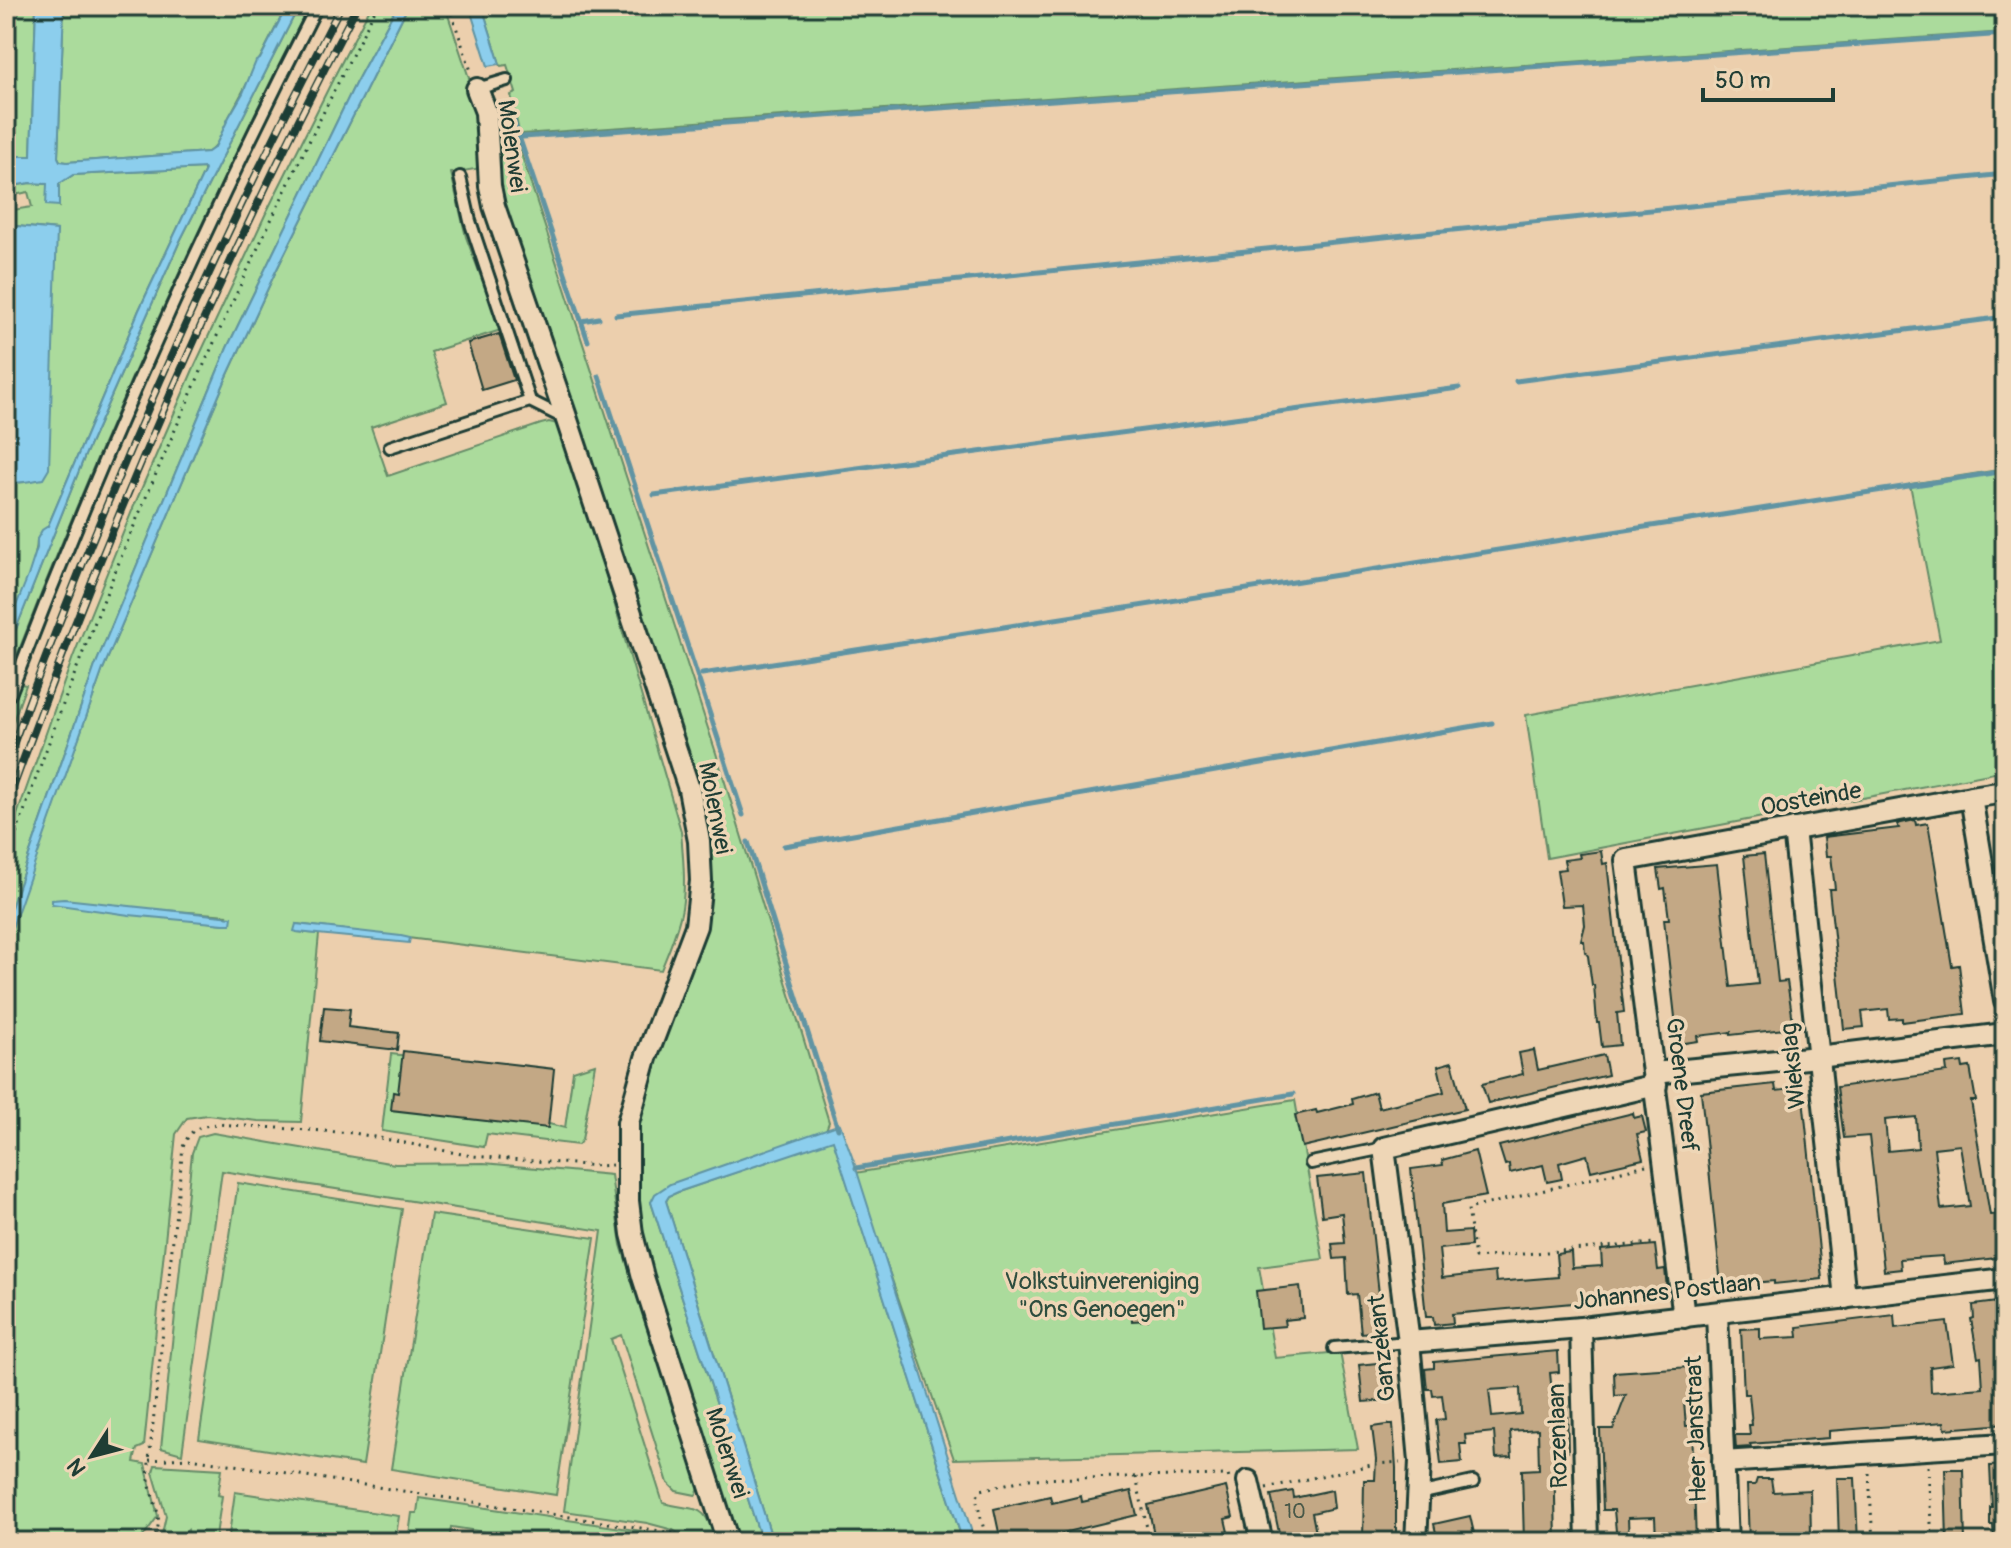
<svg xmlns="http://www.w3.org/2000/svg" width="2011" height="1548" viewBox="0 0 2011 1548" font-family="Pangolin,sans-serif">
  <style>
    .green { fill: #abdb9c; stroke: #658c68; stroke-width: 2; fill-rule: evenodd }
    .water { fill: #8cceed; stroke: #6094a3; stroke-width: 2 }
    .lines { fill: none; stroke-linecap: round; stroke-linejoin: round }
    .stream { stroke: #6094a3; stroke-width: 5 }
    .building { fill: #c3a885; stroke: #1f3d34; stroke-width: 2; fill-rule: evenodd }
    .lane-casing { stroke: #1f3d34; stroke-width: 16 }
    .street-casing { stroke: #1f3d34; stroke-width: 26 }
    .path { stroke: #1f3d34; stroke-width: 3; stroke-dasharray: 2 6; stroke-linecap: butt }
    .lane { stroke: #eed6b6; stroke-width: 10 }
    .street { stroke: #eed6b6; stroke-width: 20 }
    .rail-casing { stroke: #1f3d34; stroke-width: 8 }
    .rail { stroke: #eed6b6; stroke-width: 5; stroke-dasharray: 15; stroke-linecap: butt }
    .labels { text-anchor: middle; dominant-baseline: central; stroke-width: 7; stroke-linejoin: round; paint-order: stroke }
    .number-label { font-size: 20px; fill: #485848 }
    .street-label { font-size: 24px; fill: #1f3d34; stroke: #eed6b6 }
    .park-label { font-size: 24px; fill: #2d4d3e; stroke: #eed6b6 }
  </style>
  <rect width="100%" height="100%" fill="#eccfad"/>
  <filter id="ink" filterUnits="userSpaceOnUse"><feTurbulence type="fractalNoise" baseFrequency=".0125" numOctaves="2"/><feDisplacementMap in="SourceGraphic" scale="16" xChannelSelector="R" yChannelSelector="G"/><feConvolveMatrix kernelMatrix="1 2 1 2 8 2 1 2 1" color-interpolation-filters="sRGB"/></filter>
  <g filter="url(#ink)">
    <g class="green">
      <path d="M6,6H36L31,156H6Z"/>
      <path d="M64,6H287C268,42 250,79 230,115C223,128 221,144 208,152L67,162L60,161L58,157Z"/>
      <path d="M299,6H309C196,226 95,452 6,683V654L86,453L179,243Z"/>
      <path d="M371,6H397L355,84L227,348L95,666L15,896L22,897L103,669L225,381L275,273L408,6H445L477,102L481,168L451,173L466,237L501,330L431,352L447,402L371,427L388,476L541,424L549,422L562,425L681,831C683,857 686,883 682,908C678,930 669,950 661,970L296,924L297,932L319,934L301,1122L258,1121L207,1115L187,1118L176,1134L144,1446L137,1449L134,1462L145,1464L158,1516L139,1542H6V846L73,657L134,506L195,365L266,213L336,73ZM150,909L227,915L224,924L109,911Z"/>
      <path d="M482,6H2005V32L522,134L519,132L511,95L516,93L507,65L501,66L500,64Z"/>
      <path d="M505,104L716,753L829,1122L826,1130L651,1202L762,1542H736L649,1258L638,1216L635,1172L638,1125L645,1086L700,937L708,837L495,185L497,110Z"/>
      <path d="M204,168V172L139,310L48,526L37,539C37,565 16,606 6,631V480L11,483L25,482L57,230L6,225V211L32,207L28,192L6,197V187L30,183L47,184L59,205V184L73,175Z"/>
      <path d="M2005,469V771L1547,858L1526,715L1940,640L1910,484Z"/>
      <path d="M21,684L26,685L6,741V692L16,696Z"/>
      <path d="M391,1054L545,1071L541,1122L565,1128L573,1071L595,1064L582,1140L578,1145L487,1134L484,1147L382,1131Z"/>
      <path d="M1295,1100L1323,1259L1259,1267L1275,1358L1340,1352L1358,1449L954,1459L855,1173Z"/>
      <path d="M213,1133L395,1164L484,1163L611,1175L621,1245L699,1489L696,1495L676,1491L668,1483L621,1335L611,1339L663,1503C700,1512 704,1502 716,1542H690L673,1530L647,1523L564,1511L602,1231L222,1171L182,1454L161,1448L192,1153L198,1137Z"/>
      <path d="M833,1139L963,1542H773L666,1201L669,1196L678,1192Z"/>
      <path d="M238,1183L402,1209L363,1465L199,1439Z"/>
      <path d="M431,1214L595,1238L556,1495L391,1469Z"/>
      <path d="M155,1465L222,1469L218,1495L222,1496L215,1542H191L188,1530L178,1542H157L162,1534L166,1516L153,1472Z"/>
      <path d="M235,1492L399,1516L395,1542H228Z"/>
      <path d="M419,1498L669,1535L667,1542H550L451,1527L449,1542H408L412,1513H417Z"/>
    </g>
    <g class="water">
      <path d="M36,6H64L58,157L60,161L67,162L208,152L215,147L229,117L243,93L256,61L260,59L287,6H299L179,243L86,453L6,654V631L28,576L37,548V539L42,530L48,526L139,310L205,170L204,168L73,175L59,184V206L46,205L47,184L30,183L6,187V156H31Z"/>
      <path d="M397,6H408L275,273L225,381L103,669L6,945V922L95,666L227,348L355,84Z"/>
      <path d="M469,6H482L500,64L488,66Z"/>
      <path d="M6,225L57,230L49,469L43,479C31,481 17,485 6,480Z"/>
      <path d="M64,899L232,917L231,924H224L129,915L52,904V900Z"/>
      <path d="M296,924L401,936L410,938L409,943L297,932L294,931Z"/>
      <path d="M840,1124L854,1162L975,1542H963L833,1140L678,1192L669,1196L666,1201L773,1542H762L651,1202L655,1194L670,1184Z"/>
    </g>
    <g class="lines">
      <g class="stream">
        <path d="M510,110L588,341"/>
        <path d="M523,137L2005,34"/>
        <path d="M616,315L2005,174"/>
        <path d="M582,321L599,318"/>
        <path d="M599,376L743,815"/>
        <path d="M1516,381L2005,317"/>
        <path d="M654,495L1459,388"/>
        <path d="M702,674L2005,471"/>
        <path d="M748,842L838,1129"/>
        <path d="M784,846L1492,723"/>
        <path d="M856,1168L1293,1094"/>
      </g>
    </g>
    <g class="building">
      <path d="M499,334L514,380L482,390L468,343Z"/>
      <path d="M1915,820L1916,825L1928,823L1952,966L1959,965L1965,1014L1902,1022V1018L1889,1019L1888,1009L1862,1012L1864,1027L1844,1029L1829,889H1835L1831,856H1826L1824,837L1899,828L1897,824Z"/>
      <path d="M1601,851L1603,864L1607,863L1624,1012L1617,1013L1620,1045L1602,1047L1599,1023H1597L1594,985H1592L1588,956L1585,952L1584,941H1581L1585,925L1583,905L1562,906L1557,870L1566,869L1564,860L1580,858L1579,854Z"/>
      <path d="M1764,854L1778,982L1787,981L1794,1028L1731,1035V1032L1697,1036L1698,1041L1678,1044L1664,919H1669L1665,888L1661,889L1658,869L1717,864L1731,987L1758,984L1744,856Z"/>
      <path d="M324,1007L350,1009L348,1027L399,1033L397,1050L320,1041Z"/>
      <path d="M1534,1050L1538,1070L1604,1055L1608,1075L1488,1103L1482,1084L1523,1074L1519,1053Z"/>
      <path d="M403,1051L554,1069L548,1128L391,1110L393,1092L398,1093Z"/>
      <path d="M1452,1062L1465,1109L1302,1147L1295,1115L1316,1110L1317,1113L1353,1104L1352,1099L1375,1092L1379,1108L1444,1092L1438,1066Z"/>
      <path d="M1962,1062L1963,1068L1970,1067L1976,1101H1971L1990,1215L2005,1214V1257L1944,1264L1943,1256L1900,1259L1901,1269L1884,1271L1869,1136L1844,1138L1837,1087L1947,1072L1946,1064ZM1916,1117L1918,1148L1888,1151L1885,1120ZM1960,1145L1970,1206L1941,1209L1934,1148Z"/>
      <path d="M1775,1084L1776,1091L1802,1088L1822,1279L1774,1284V1281L1741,1284L1742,1291L1726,1292L1725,1285H1721L1701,1092Z"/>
      <path d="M1633,1113L1634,1118L1642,1116L1646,1132L1637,1134L1643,1159L1591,1171L1587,1155L1559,1163L1562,1179L1547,1182L1543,1165L1510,1173L1509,1164L1505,1165L1499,1146Z"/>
      <path d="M1475,1151L1486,1196L1442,1204L1444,1233L1470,1231L1471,1246L1439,1249L1442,1278L1495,1272L1496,1282L1558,1277L1556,1254L1571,1252L1572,1268L1602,1266L1601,1250L1655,1245L1658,1270L1665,1269L1667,1289L1659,1290L1660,1295L1452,1314L1453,1323L1434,1325L1433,1317H1426L1411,1169L1443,1165L1442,1160Z"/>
      <path d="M1366,1173L1382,1322H1380L1381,1331L1361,1333L1357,1294L1348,1295L1346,1258L1334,1259L1332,1244L1345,1243L1342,1213L1322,1216L1317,1178Z"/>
      <path d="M1300,1286L1303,1318L1284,1320L1285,1326L1260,1328L1256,1291Z"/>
      <path d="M2005,1301V1361H2002L2005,1424L1945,1429L1944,1422L1829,1431V1438L1750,1444L1751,1447L1736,1448L1735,1435H1750L1749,1425H1752L1749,1394H1744L1741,1329L1760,1328V1339L1798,1337L1797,1327L1894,1315L1895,1328L1947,1322L1953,1364L1930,1367L1931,1392L1983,1388L1981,1357L1978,1358L1971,1319L1974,1318L1973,1305Z"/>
      <path d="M1146,1303L1148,1320L1132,1321L1131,1304Z"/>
      <path d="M1558,1351L1559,1372L1550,1373L1553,1402H1567L1568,1452L1554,1453L1556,1542H1524L1522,1470L1539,1469L1538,1429L1510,1431L1512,1457L1496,1458L1494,1432L1465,1435L1466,1444H1460L1462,1462L1441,1464L1436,1420L1445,1419L1442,1395L1433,1396L1432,1389H1427L1425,1369L1434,1368V1362ZM1520,1388L1521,1414L1492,1417L1489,1390Z"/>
      <path d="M1386,1362L1390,1400L1363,1402L1359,1365Z"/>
      <path d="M1690,1367L1691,1397L1684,1402L1686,1426H1692L1696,1542L1656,1540L1655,1517L1628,1518L1629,1542H1617L1614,1510H1603L1600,1429H1613L1626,1395L1615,1396L1614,1372Z"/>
      <path d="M1393,1424L1396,1468V1542H1363L1364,1480H1375L1376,1459L1372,1427Z"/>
      <path d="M2005,1465V1537L1994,1538L1993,1525H1990V1507H1992L1990,1466Z"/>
      <path d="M1945,1469H1963L1965,1542H1947Z"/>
      <path d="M1837,1478H1855L1858,1542H1839Z"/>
      <path d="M1757,1479H1771L1773,1492L1810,1490L1811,1536H1802V1540L1749,1542L1747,1485H1755Z"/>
      <path d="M1226,1487L1233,1517L1225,1519L1228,1532L1223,1533L1224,1535L1191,1542H1163L1162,1534L1154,1535L1148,1505Z"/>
      <path d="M1332,1490L1334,1508L1312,1513L1316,1533L1303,1535L1304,1542H1281L1271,1495L1293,1491L1294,1498Z"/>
      <path d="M1131,1491L1137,1515L1062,1533L1063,1538L1047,1542H1001L994,1509L1050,1496L1052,1503L1081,1496L1082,1502Z"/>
      <path d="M1470,1516L1476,1542H1438L1434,1524Z"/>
    </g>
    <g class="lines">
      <defs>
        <g id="lane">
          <path d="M477,89L507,80"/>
          <path d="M460,177L470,221L530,401"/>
          <path d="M390,447L530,401L556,414H565"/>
          <path d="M10,694C100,459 202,230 317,6"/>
          <path d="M1311,1163L1384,1148"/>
          <path d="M1334,1348L1409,1342"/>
          <path d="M1418,1494L1473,1482"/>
        </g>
        <g id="street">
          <path d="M477,89L486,112L490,186L494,206L565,414L689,789L699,841L701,881L696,926L646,1058L628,1123V1201L632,1234L643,1277L728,1542"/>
          <path d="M1971,797L2005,1001"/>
          <path d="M1794,829L1845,1298"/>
          <path d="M1654,1073L1818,1057L2005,1034"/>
          <path d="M1717,1314L1727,1542"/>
          <path d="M1684,1317L1626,860L1971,797L2005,792"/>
          <path d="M1581,1328L1587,1542"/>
          <path d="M1409,1342L1581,1328L2005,1279"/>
          <path d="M1723,1462L2005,1444"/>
          <path d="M1248,1481L1262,1542"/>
          <path d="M1416,1542L1420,1461L1409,1342L1384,1148L1656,1085"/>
        </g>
      </defs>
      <use href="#lane" class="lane-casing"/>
      <use href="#street" class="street-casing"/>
      <g class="path">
        <path d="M449,6L471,71"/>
        <path d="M6,864C106,568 235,284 377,6"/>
        <path d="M1646,1165L1468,1209L1475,1258L1655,1243"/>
        <path d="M149,1460L190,1458L673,1533L684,1536L690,1542"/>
        <path d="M1928,1466L1932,1542"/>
        <path d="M1869,1473L1873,1542"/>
        <path d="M1136,1477L1150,1542"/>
        <path d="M1266,1488L1376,1464L1400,1462"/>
        <path d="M151,1542C168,1518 151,1503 149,1479C148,1473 149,1466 149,1460L183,1147C191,1128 197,1127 216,1124L354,1133L472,1156L598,1166L612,1165"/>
        <path d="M987,1542L976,1498L981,1490L1027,1479L1228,1475L1229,1479"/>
      </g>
      <use href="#lane" class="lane"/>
      <use href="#street" class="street"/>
      <defs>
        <g id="rail">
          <path d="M6,764C100,504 213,251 341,6"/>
          <path d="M6,807C105,532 221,265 357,6"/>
        </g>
      </defs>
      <use href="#rail" class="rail-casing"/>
      <use href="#rail" class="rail"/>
    </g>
  </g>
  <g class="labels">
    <g class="number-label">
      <text x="1295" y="1511">10</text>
    </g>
    <g class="street-label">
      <text transform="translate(512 146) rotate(82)">Molenwei</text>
      <text transform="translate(1811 799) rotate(-10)">Oosteinde</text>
      <text transform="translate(715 808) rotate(79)">Molenwei</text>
      <text transform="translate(1793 1066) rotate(-96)">Wiekslag</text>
      <text transform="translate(1682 1085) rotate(83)">Groene Dreef</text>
      <text transform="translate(1667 1292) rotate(-6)">Johannes Postlaan</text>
      <text transform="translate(1382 1348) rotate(-96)">Ganzekant</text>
      <text transform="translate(1696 1429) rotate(-92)">Heer Janstraat</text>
      <text transform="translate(1558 1436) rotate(-92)">Rozenlaan</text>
      <text transform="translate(727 1453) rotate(72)">Molenwei</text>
    </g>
    <g class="park-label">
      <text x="1102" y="1281">Volkstuinvereniging<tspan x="1102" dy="28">"Ons Genoegen"</tspan></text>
    </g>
  </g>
  <rect width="2011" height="1548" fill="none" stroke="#eed6b6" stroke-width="32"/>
  <rect x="16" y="16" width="1979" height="1516" fill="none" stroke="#1f3d34" stroke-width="3" filter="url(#ink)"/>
  <g transform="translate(92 1456) rotate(234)" stroke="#eed6b6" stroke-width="6" paint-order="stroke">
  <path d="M0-6L14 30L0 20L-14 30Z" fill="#1f3d34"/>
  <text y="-12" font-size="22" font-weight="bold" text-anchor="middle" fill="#1f3d34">N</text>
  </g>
  <path d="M1703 88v12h130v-12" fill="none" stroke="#1f3d34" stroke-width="4"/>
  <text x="1715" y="88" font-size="24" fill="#1f3d34" stroke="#eed6b6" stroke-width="6" paint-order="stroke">50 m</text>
</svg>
